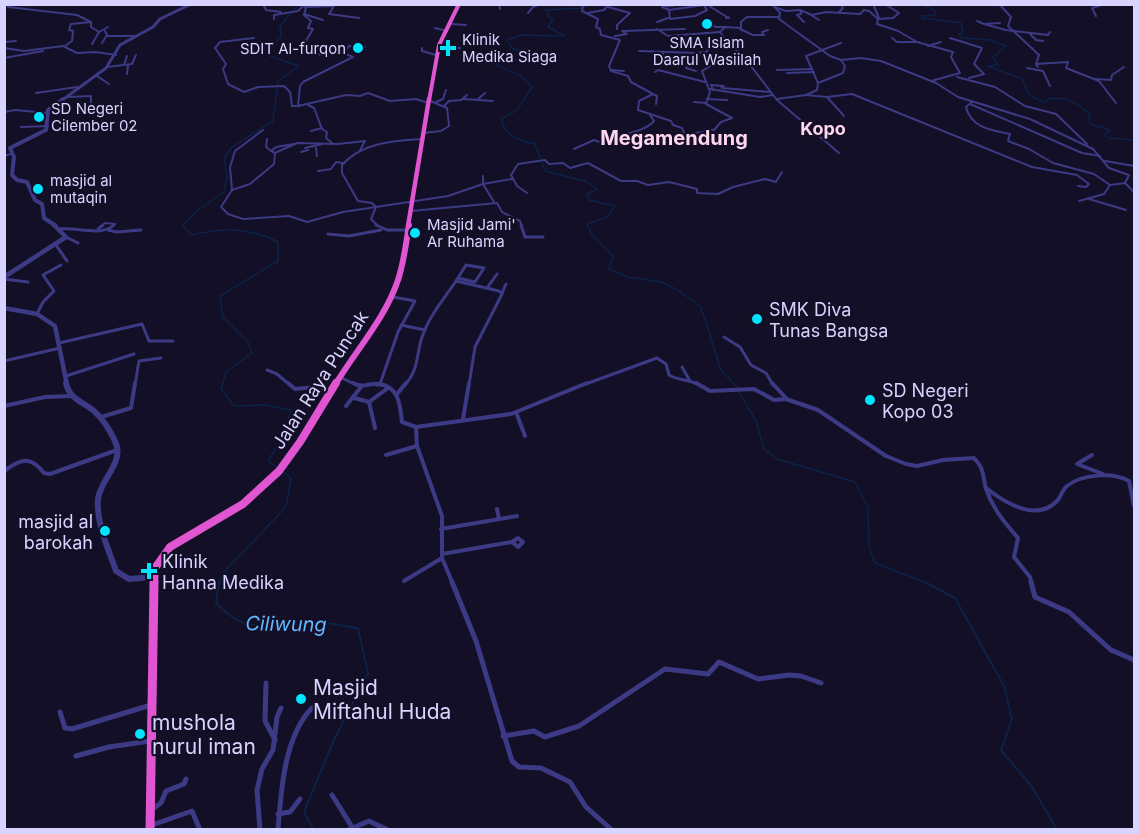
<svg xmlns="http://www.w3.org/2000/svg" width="1139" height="834" viewBox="0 0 1139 834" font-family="Inter,sans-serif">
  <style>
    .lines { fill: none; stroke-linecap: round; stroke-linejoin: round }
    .stream-far1 { stroke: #0c2248; stroke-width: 1.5 }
    .stream { stroke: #0c2248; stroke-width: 2 }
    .minor-far3 { stroke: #3d3a85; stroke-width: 2 }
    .minor-far2 { stroke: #3d3a85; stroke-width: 3 }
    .minor-far1 { stroke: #3d3a85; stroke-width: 4 }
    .minor { stroke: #3d3a85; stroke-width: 5 }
    .tertiary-far3 { stroke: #3d3a85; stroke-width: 3 }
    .tertiary-far2 { stroke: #3d3a85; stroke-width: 4 }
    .tertiary-far1 { stroke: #3d3a85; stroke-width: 4.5 }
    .tertiary { stroke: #3d3a85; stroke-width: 6 }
    .trunk-far4 { stroke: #e055d1; stroke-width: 4 }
    .trunk-far3 { stroke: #e055d1; stroke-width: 4.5 }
    .trunk-far2 { stroke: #e055d1; stroke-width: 6 }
    .trunk-far1 { stroke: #e055d1; stroke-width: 8 }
    .trunk { stroke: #e055d1; stroke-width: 9 }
    .poi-dot { fill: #00e5ff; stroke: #130f26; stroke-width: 2 }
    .labels { text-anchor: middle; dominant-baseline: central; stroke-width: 4.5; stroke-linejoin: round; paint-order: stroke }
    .far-poi-label { font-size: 15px; fill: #d9d4ff; stroke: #130f26; text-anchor: start }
    .far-quarter-label { font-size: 18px; font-weight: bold; fill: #ffd6f0; stroke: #130f26 }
    .poi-label { font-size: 18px; fill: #d9d4ff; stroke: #130f26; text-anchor: start }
    .street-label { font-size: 18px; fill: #d9d4ff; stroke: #130f26 }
    .far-district-label { font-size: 20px; font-weight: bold; fill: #ffd6f0; stroke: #130f26 }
    .water-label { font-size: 20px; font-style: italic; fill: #62b6ff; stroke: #130f26 }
    .near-poi-label { font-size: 21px; fill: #d9d4ff; stroke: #130f26; text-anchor: start }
  </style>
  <rect width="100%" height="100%" fill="#130f26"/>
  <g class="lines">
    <g class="stream-far1">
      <path d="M591,4L582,8L546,10L549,13L547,16L553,19L548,27L565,36L521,35L507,40L513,49L539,54L538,58L500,62L497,65L521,76L532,87L517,110L501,119C506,137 518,140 535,144L545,171L585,181L597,189L587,194L589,200L615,206L607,217L587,224L591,233L613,256L609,269L628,277L662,282L681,292L701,307L721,370L737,387"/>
      <path d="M922,4L935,11L936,15L922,16V18L961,23L963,32L959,34L962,38L990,40L1006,46L993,57L998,65L987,66L1022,79L1029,95L1046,103L1048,99C1065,96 1079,103 1090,115L1088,121L1092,125L1110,130L1105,135L1109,138L1134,140"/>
      <path d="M739,392L756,421L764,449L777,459L855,482L868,508L869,546L875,563L929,584"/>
      <path d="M278,468L268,461L281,440L291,410L265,405L234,406L221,389L226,372L252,353L248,342L223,317L220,296L278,261V242C250,227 222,228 191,235L183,225L197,211L224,192L227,177L224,159L232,147L273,121L278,81L299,66L267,55L269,48L281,37L280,26L299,4"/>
      <path d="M219,584L224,572L286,507L291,478L282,471"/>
    </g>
    <g class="stream">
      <path d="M219,582L216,603C249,638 266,621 307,621C324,621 341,626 358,628L368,673L333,742L304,812L314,830"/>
      <path d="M925,582L955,598L1004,686L1012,719L1001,750L1032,787L1056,828L1052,830"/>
    </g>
    <g class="minor-far3">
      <path d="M263,4L266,10L281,12"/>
      <path d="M307,4L304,15L311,21L308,28L313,29L304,44L320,55L341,52L353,57L303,82L300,86L298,106L346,95L360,96L368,93L390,101L416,99L428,103"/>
      <path d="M499,4L500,9"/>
      <path d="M575,4L583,5L582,11L598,19L596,27L600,29L601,35L620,40L609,66L611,71L628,76L631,82L653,94L639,101L638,110L671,121L673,125L682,128L686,137L702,144"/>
      <path d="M686,4L662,7L669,10L704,5"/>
      <path d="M706,4L727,17"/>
      <path d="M772,4L780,13L779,19L830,56L841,60L861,58L881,61L936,83L958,97L1030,119L1093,149L1109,168L1129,175L1125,183L1134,192"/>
      <path d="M873,4L879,18"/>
      <path d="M999,4L1011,17L1008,26L1039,55L1036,64L1038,67"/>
      <path d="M8,7L77,15L91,22L71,24L69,30L73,31L72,41L65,46"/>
      <path d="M305,7L334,6L329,14L359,18"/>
      <path d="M608,7L630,13L617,25V29"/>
      <path d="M777,8L786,11L800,10L812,15L826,12L860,14L864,10L869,11L878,19L877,24L898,31L917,42L953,52L951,57L960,73L931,81"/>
      <path d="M669,10L670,19L695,16L707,10L704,5"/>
      <path d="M801,11V14L797,15L804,22"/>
      <path d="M839,12L843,8L840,4"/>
      <path d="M528,13L533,7L541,4"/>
      <path d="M588,13L604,10L609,4"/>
      <path d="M304,14L323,20"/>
      <path d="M811,15L819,20"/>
      <path d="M1096,16L1092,8L1105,4"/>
      <path d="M728,17L729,18H726Z"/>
      <path d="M778,17H747L741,22V28L725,27L720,32L728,43L744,57L777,100L839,153"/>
      <path d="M274,19V15L298,11L305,4"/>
      <path d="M878,19L893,18L899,13L885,4"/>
      <path d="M977,21L984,24"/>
      <path d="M91,22V27L99,32L92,44"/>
      <path d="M657,22L668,18"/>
      <path d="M712,23L715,27H724"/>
      <path d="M1000,23L984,24L1006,30L1048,35L1050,32"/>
      <path d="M451,24L466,25"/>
      <path d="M435,28L447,31"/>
      <path d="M657,29L668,36L720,32"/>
      <path d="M740,29L753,35H764L762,32L768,30"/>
      <path d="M99,32L108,27"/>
      <path d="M1030,34L1036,40L1043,41"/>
      <path d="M107,36H135"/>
      <path d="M615,36L627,34L622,31L685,29"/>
      <path d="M254,38L220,42L215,48L226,64L223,69L228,84L244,92L258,87L284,86L290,92L292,106H300"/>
      <path d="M892,38L897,42H916"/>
      <path d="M950,38L982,48L974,64L984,74L969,78"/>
      <path d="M4,42L16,41"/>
      <path d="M102,43L107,35L105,31"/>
      <path d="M439,45L460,48"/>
      <path d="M928,46L941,42"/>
      <path d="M4,48L24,51L63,46L77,53L95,52L116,55"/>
      <path d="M422,48V51L436,55"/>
      <path d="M639,51L696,53L706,52L712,46L728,43"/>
      <path d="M344,53L349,46L365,47"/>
      <path d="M663,53L664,57L690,61L686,68L696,71"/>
      <path d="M4,58L43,51"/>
      <path d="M1036,64L1068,62L1066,68L1099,81L1116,103"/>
      <path d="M124,65L127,56"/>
      <path d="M107,67L132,64L136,55"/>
      <path d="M1027,68L1043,71L1050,86"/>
      <path d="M611,70L624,71"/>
      <path d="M777,70L812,69"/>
      <path d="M655,72L658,70L705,82"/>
      <path d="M787,73L814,72"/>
      <path d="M127,74L128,65"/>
      <path d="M97,76L109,84"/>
      <path d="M957,77L995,87L1025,106L1056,114L1087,144"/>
      <path d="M1096,79L1111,80L1112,75L1124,67"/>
      <path d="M818,83L843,73L845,66L841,60"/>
      <path d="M721,86L722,88L770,92"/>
      <path d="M710,89L760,97L773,95"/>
      <path d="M713,90L711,85L724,86"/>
      <path d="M36,93L77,87"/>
      <path d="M653,94L657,96L656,104"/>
      <path d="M806,95L827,97L852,94L1032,167L1077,175L1089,184L1086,187L1078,186"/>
      <path d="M67,97L91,96V108"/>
      <path d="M827,97L844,116"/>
      <path d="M463,99L493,101"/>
      <path d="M478,99L485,93"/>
      <path d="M707,99L727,100"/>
      <path d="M777,99L806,95L817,90L818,83L806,56L841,43"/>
      <path d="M436,102L443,99L446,90"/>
      <path d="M694,102L706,103"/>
      <path d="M972,102L966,107C971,128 991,130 1010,134L1008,141L1029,149L1053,163L1094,174L1110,185"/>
      <path d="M970,104L1082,153L1100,156"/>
      <path d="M308,105L314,108L322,129L327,132L326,138L332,143"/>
      <path d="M444,106L449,101L461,100L467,95"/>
      <path d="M4,112L15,110L47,113"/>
      <path d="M732,118L706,104L710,92L702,71L714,64L744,57"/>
      <path d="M21,127L48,126"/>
      <path d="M263,130L235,151L230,167L232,190L221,207L228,214L243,219L289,216L307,222L343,212L448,196L483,184V176"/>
      <path d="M311,131L322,128"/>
      <path d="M423,133L441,131L449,126L447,108L428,100"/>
      <path d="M684,134L705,132V129L714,130L721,122L732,118"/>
      <path d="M267,139L266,147L271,151"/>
      <path d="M305,148L322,144"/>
      <path d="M316,148L317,156"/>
      <path d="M574,149L594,140L599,142C615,134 643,134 654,121L650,115"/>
      <path d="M301,152L308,150"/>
      <path d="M275,153L271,151L276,147L294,144"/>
      <path d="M4,156L11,154"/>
      <path d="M1105,161L1134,166"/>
      <path d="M318,171L331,169L336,162L343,163"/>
      <path d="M232,190L250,184L274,164L275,153L297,143L338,144L365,141L360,150"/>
      <path d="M527,193L517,186L511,175L518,164L545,160L549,164L563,163L570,168L588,163L621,181H637L648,185L669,182L697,189V193L718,194L733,187L765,179L776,182L782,172"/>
      <path d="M1089,199L1126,210"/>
      <path d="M1079,201L1104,194L1110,185L1125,183"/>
      <path d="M494,202L483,184L512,179"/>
      <path d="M411,211L497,203L502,212L520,221L522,226"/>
      <path d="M101,226L105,223L115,224L113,226"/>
      <path d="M378,226L371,219L376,207L372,203L358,201L342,173V165C362,142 394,141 422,139"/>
    </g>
    <g class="minor-far2">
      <path d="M376,225L387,230H407"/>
      <path d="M521,225L525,237H543"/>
      <path d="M60,229C77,227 101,237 114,225"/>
      <path d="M98,229L103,225"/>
      <path d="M108,230L117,232L141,230"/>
      <path d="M328,234L349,236L381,230"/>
      <path d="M66,237L78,243"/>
      <path d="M56,245L67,261"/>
      <path d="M4,279L28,282"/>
      <path d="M456,281L466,265L484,268L475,282L458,278"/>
      <path d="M487,288L497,274"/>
      <path d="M502,293L506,284"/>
      <path d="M37,314L43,302L54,291L43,275L61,265"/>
      <path d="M401,325L425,330"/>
      <path d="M724,337L740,347L751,365L766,373L773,385"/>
      <path d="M59,343L142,324L149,341H173"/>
      <path d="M4,361L60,348"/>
      <path d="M682,367L690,381"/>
      <path d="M267,370L277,374L290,385"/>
      <path d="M66,376L134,354"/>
      <path d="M340,377L356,385"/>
      <path d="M380,384L398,332L415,301L393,297"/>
      <path d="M135,385L139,361L161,358"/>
      <path d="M376,385H381"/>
      <path d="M405,385C419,369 416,356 422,337C429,316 444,299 456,281L499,291L502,294L475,347L469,385"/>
      <path d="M583,385L657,358L666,364L669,375C679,381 689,379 699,385"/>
    </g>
    <g class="minor-far1">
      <path d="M288,383L295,389L315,387L330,392"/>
      <path d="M353,383C365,389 369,382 380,384C400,388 400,406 402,422L416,427L511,414L587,383"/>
      <path d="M696,383L710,391L754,389L774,400L786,399L818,410L886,456L906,464L917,466L943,460L974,458C985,470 982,474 986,489C993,509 1005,523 1018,538L1014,557L1030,577L1032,584"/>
      <path d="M772,383L786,398"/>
      <path d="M397,394L406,383"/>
      <path d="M354,398L369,402L388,388"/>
      <path d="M369,402L375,428"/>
      <path d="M4,406L45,397L71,396"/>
      <path d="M346,406L361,387"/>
      <path d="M516,412L525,436"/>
      <path d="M101,417L131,408L135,383"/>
      <path d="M463,419L469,383"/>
      <path d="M416,427L417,446L442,516V558L453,584"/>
      <path d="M386,455L417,446"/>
      <path d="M1092,455L1077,464L1103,474"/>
      <path d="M4,471C21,459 30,455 44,473L50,474L117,450"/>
      <path d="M986,488C1004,502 1036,523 1057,501C1061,497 1062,490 1067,486C1082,474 1112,472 1129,481L1134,506"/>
      <path d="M497,509L499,519"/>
      <path d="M441,529L517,516"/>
      <path d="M518,538L523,542L518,547L512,542Z"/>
      <path d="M442,554L512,542"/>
      <path d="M404,581L442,558"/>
    </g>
    <g class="minor">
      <path d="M452,582L476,641L512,761L519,767L541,768L570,782L586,807L612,830"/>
      <path d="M1031,582L1035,597L1069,612L1111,650L1134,660"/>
      <path d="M266,683L265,721L275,740"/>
      <path d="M60,712L65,728L72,729L151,705"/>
      <path d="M503,736L534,731L545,737L579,726L665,669L708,674L719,662L758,679L789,675L801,676L821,683"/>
      <path d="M76,756L109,747L150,741"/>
      <path d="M332,795L352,827"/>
      <path d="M151,810L161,803L166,791L184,784L186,779"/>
      <path d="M278,814L290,812L300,799"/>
      <path d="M152,825L192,811L200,830"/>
      <path d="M260,830L257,790L262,769L273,750L277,717L281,708"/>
      <path d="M278,830C281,792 284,736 312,708"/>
      <path d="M348,830L369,821L388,830"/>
    </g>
    <path class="tertiary-far3" d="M61,101L106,68L120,45L153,27L160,19L191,4"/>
    <path class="tertiary-far2" d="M56,226L44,218L42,204L35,200L27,182L17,180L12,175L14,157L10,148L46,130L48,110L63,99"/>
    <g class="tertiary-far1">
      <path d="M4,277L66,237L54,225"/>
      <path d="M4,308L37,314L55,326L67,385"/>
    </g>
    <path class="tertiary" d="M66,383C70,402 87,402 98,415C104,421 115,438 117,447C121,465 100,481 98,499C96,523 108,548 116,571L129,579L153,577"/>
    <path class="trunk-far4" d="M429,101L439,45L459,4"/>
    <path class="trunk-far3" d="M408,226L429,99"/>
    <path class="trunk-far2" d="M335,385C356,350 385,319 398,280C404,262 406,243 409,225"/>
    <path class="trunk-far1" d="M154,584L155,568L170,547L243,504L279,471L300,442L336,383"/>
    <path class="trunk" d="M150,830L154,582"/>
  </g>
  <g class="poi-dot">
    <circle cx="707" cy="24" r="6"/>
    <circle cx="358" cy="48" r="6"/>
    <path d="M445 39h6v6h6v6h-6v6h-6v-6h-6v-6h6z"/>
    <circle cx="39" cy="117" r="6"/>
    <circle cx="38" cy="189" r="6"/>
    <circle cx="415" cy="233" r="6"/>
    <circle cx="757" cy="319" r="6"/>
    <circle cx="870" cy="400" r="6"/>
    <circle cx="105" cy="531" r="6"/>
    <path d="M146 562h6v6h6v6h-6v6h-6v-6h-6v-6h6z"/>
    <circle cx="301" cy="699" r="6"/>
    <circle cx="140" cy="734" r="6"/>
  </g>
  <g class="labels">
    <g class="far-poi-label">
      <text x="462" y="39">Klinik<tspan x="462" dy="17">Medika Siaga</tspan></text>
      <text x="707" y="42" text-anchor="middle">SMA Islam<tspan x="707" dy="17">Daarul Wasiilah</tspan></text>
      <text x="346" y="48" text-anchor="end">SDIT Al-furqon</text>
      <text x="51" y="108">SD Negeri<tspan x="51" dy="17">Cilember 02</tspan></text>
      <text x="50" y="180">masjid al<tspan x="50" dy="17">mutaqin</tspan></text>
      <text x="427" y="224">Masjid Jami'<tspan x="427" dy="17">Ar Ruhama</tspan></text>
    </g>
    <g class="far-quarter-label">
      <text x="823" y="128">Kopo</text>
    </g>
    <g class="poi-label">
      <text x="769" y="309">SMK Diva<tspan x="769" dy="21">Tunas Bangsa</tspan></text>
      <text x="882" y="390">SD Negeri<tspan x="882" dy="21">Kopo 03</tspan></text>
      <text x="93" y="521" text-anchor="end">masjid al<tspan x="93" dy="21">barokah</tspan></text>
      <text x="162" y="561">Klinik<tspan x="162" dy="21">Hanna Medika</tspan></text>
    </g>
    <g class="street-label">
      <text transform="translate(320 380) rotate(-57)">Jalan Raya Puncak</text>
    </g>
    <g class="far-district-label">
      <text x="674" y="138">Megamendung</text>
    </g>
    <g class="water-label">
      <text transform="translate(286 624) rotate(1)">Ciliwung</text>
    </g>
    <g class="near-poi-label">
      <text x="313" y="687">Masjid<tspan x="313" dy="24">Miftahul Huda</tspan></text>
      <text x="152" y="722">mushola<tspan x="152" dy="24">nurul iman</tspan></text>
    </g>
  </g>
  <rect width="1139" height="834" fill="none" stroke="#d9d4ff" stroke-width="12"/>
</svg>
